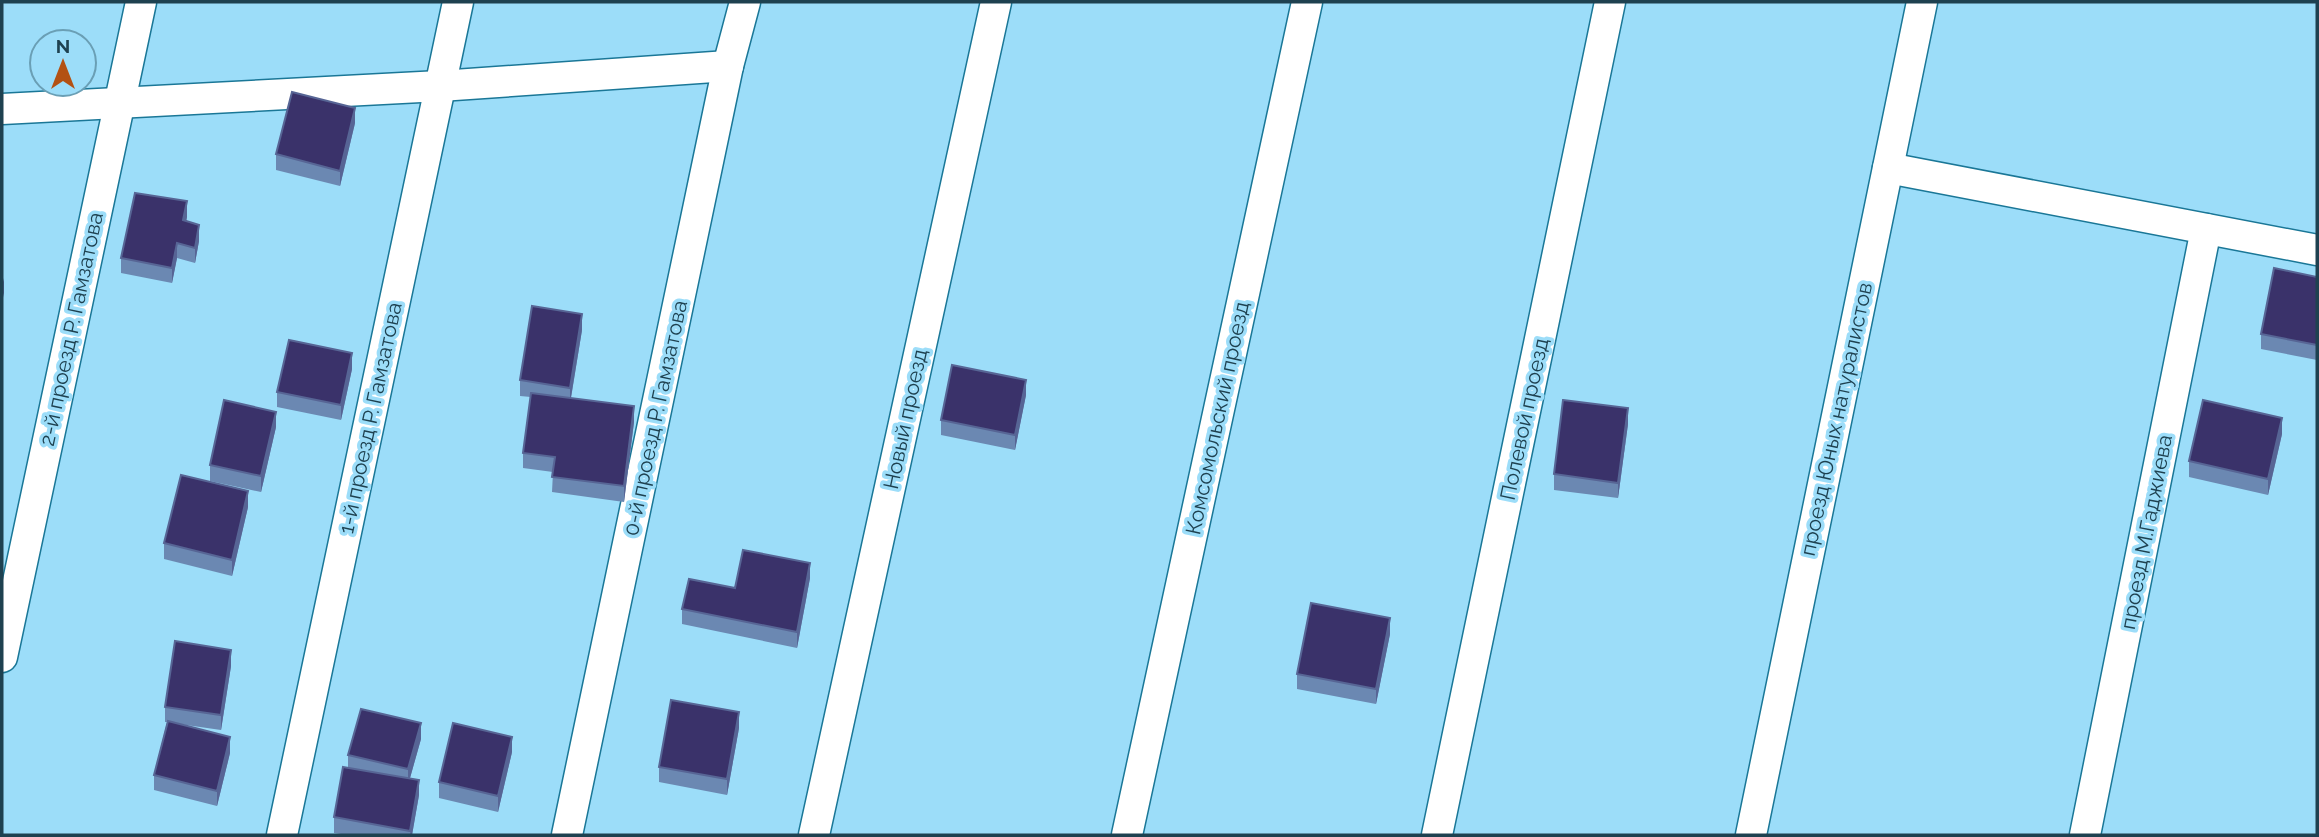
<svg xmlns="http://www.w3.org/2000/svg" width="2319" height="837" viewBox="0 0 2319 837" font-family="Raleway,sans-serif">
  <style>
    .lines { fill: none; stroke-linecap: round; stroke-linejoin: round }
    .minor-casing { stroke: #1a7797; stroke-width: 33 }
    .minor { stroke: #fff; stroke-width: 30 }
    .wall { fill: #6b88b2 }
    .shaded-wall { fill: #576595 }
    .building { fill: #3a326a; stroke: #576595; stroke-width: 2 }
    .labels { text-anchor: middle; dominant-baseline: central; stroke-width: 7; stroke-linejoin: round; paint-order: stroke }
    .street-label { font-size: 21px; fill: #1e4150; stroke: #9cddf9 }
  </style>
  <rect width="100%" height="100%" fill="#9cddf9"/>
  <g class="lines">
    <defs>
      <g id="minor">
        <path d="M2,109L440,86L728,66"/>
        <path d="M1888,168L2317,250"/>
        <path d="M2,657L141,2"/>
        <path d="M282,835L458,2"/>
        <path d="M567,835L728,66L745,2"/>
        <path d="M814,835L996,2"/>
        <path d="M1127,835L1307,2"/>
        <path d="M1437,835L1610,2"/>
        <path d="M1751,835L1922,2"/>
        <path d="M2085,835L2206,229"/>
      </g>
    </defs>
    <use href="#minor" class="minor-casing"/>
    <use href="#minor" class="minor"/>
  </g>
  <g class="wall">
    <path d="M355,123L340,186L276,170V154Z"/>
    <path d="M187,217L186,221L199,241L195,263L177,258L172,283L121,273V258Z"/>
    <path d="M2317,277V360L2261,349V334Z"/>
    <path d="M582,330L571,398L634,422L624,502L552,492L553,472L523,468V453L531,397L520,396V380Z"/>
    <path d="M352,369L341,420L277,407V392Z"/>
    <path d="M1026,395L1015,450L941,435V420Z"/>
    <path d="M1628,424L1618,498L1554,490V474Z"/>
    <path d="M276,427L261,492L210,481V465Z"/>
    <path d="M2282,434L2268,495L2189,477V461Z"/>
    <path d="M248,507L232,576L164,559V543Z"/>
    <path d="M810,578L797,648L682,624V609L735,588Z"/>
    <path d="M1390,634L1376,704L1297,689V674Z"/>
    <path d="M231,666L221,730L179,724L230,753L217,806L154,790V775L167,722H165V707Z"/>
    <path d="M739,728L727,795L659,782V767Z"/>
    <path d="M421,739L410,778L419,795L412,835H348L334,833V817L348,768V755Z"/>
    <path d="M512,752L498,812L439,798V782Z"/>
  </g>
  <g class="shaded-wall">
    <path d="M355,108V123L340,186V171Z"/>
    <path d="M187,201V217L183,236V220Z"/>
    <path d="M199,225V241L195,263V248Z"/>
    <path d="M177,243V258L172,283V268Z"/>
    <path d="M4,278V293L2,302V286Z"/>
    <path d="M582,314V330L570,403V388Z"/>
    <path d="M352,353V369L341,420V405Z"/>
    <path d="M1026,380V395L1015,450V435Z"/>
    <path d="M634,406V422L624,502V486Z"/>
    <path d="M1628,408V424L1618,498V483Z"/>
    <path d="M276,412V427L261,492V476Z"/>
    <path d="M2282,418V434L2268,495V479Z"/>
    <path d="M248,491V507L232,576V560Z"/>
    <path d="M810,563V578L797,648V632Z"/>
    <path d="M1390,618V634L1376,704V689Z"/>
    <path d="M231,650V666L221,730V715Z"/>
    <path d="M739,712V728L727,795V779Z"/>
    <path d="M421,723V739L408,785V769Z"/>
    <path d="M230,737V753L217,806V791Z"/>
    <path d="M512,737V752L498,812V796Z"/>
    <path d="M419,780V795L412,835H410Z"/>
  </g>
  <g class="building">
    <path d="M292,92L355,108L340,171L276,154Z"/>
    <path d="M135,193L187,201L183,220L199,225L195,248L177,243L172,268L121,258Z"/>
    <path d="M2274,268L2317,277V345L2261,334Z"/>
    <path d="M532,306L582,314L570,388L520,380Z"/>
    <path d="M289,340L352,353L341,405L277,392Z"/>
    <path d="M952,365L1026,380L1015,435L941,420Z"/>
    <path d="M531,393L634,406L624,486L552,477L555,457L523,453Z"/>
    <path d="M224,400L276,412L261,476L210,465Z"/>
    <path d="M1563,400L1628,408L1618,483L1554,474Z"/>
    <path d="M2203,400L2282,418L2268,479L2189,461Z"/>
    <path d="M181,475L248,491L232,560L164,543Z"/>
    <path d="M743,550L810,563L797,632L682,609L689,579L735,588Z"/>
    <path d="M1311,603L1390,618L1376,689L1297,674Z"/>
    <path d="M175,641L231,650L221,715L165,707Z"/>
    <path d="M671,700L739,712L727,779L659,767Z"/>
    <path d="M361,709L421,723L408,769L348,755Z"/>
    <path d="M168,721L230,737L217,791L154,775Z"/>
    <path d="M453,723L512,737L498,796L439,782Z"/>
    <path d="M343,767L419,780L410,831L334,817Z"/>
  </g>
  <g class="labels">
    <g class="street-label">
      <text transform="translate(71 329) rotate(-78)">2-й проезд Р. Гамзатова</text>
      <text transform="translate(370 418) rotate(-78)">1-й проезд Р. Гамзатова</text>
      <text transform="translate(655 418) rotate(-78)">0-й проезд Р. Гамзатова</text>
      <text transform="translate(1217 418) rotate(-78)">Комсомольский проезд</text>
      <text transform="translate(905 419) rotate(-78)">Новый проезд</text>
      <text transform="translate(1524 419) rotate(-78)">Полевой проезд</text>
      <text transform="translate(1836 419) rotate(-78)">проезд Юных натуралистов</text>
      <text transform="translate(2146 532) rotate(-79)">проезд М.Гаджиева</text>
    </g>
  </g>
  <rect width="2319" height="837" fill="none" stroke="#1e4150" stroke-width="7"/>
  <g transform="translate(63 63)"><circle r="33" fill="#9cddf9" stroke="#6a9fb5" stroke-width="2"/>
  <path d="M0-5L12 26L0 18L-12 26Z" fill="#b35113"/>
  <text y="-10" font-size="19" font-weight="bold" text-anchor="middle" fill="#1e4150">N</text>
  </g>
</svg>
